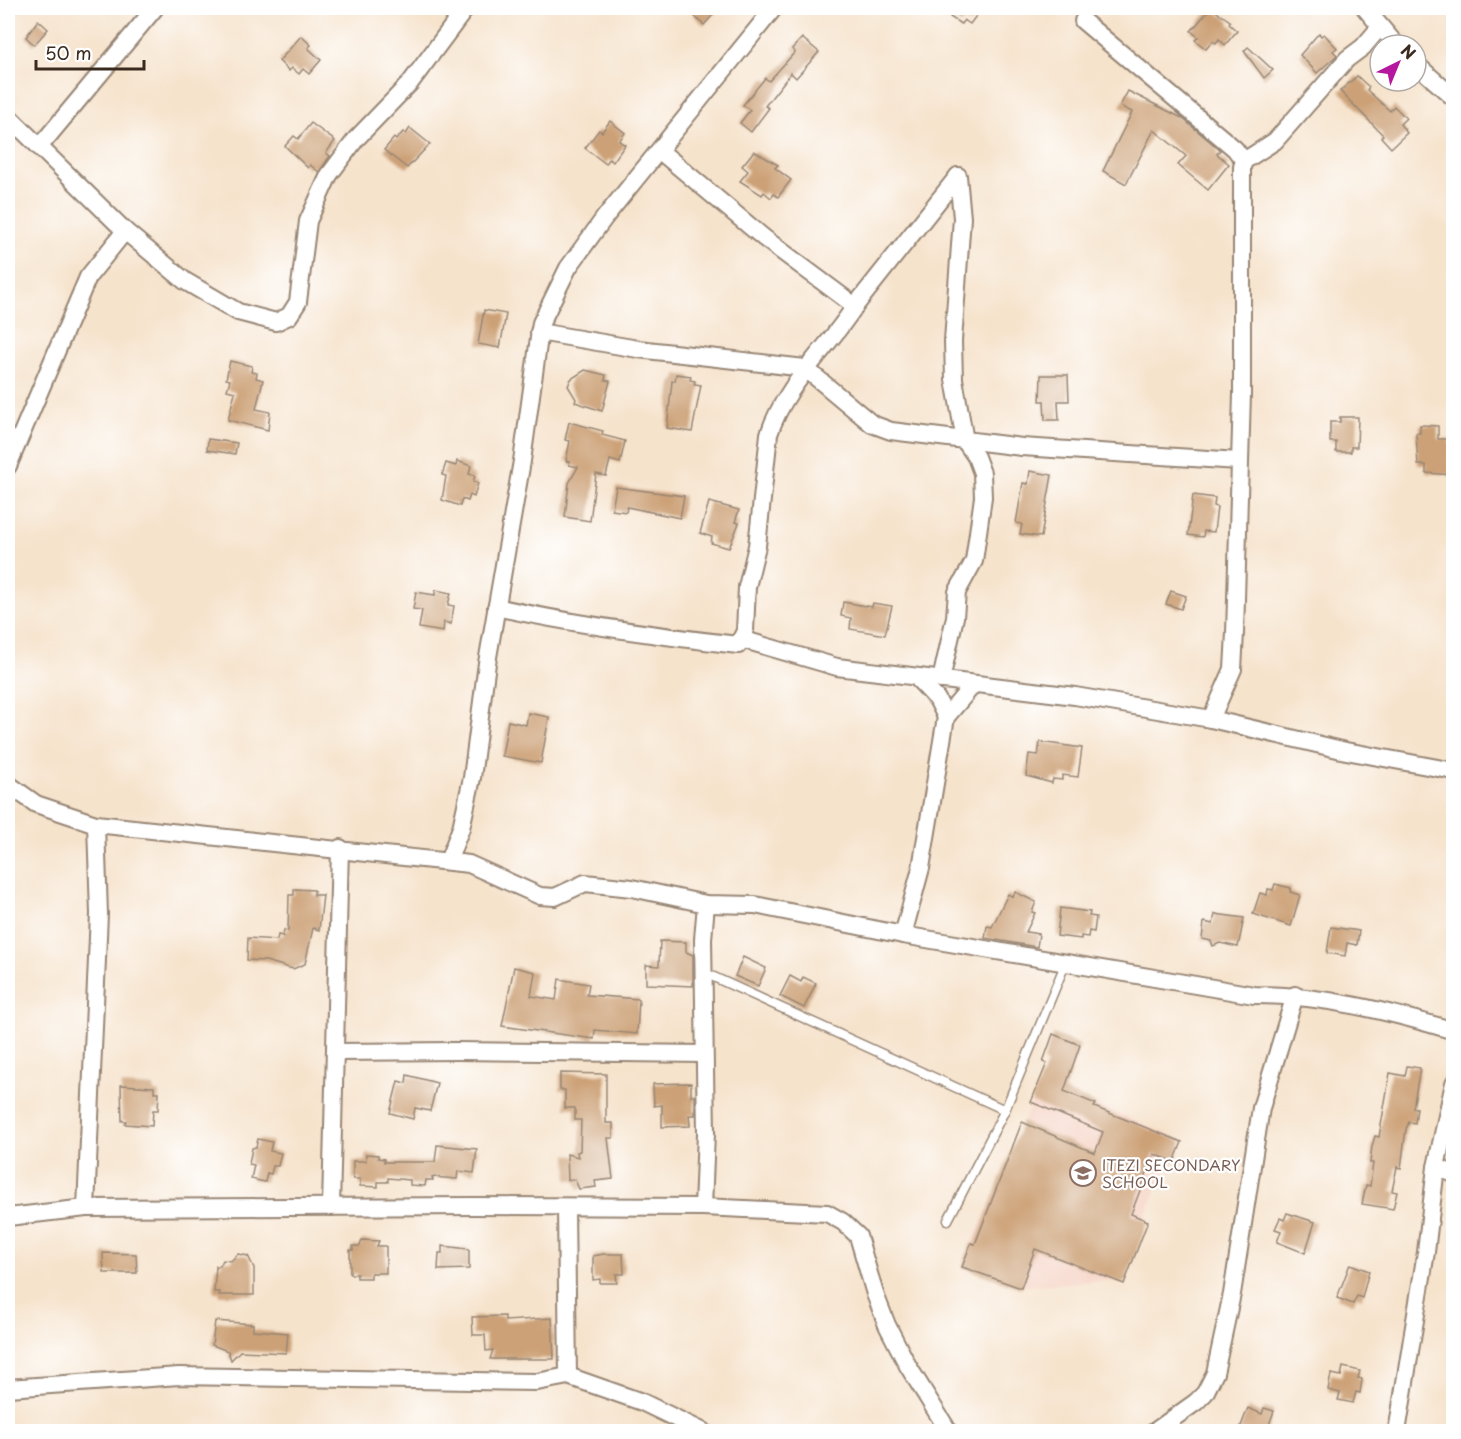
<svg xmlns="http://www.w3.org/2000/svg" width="1461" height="1439" viewBox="0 0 1461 1439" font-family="'Playpen Sans',sans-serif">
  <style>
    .built { fill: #f5d2c3 }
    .building { fill: #cca177 }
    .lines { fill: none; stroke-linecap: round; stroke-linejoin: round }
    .lane-casing { stroke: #988675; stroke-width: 11 }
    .street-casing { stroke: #988675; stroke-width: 20 }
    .lane { stroke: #fff; stroke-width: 8 }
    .street { stroke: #fff; stroke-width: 16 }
    .labels { text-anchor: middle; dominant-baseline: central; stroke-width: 4.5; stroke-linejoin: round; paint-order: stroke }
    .education-label { font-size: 15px; fill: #785e54; stroke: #fff; text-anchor: start }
  </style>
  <rect width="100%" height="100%" fill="#fff"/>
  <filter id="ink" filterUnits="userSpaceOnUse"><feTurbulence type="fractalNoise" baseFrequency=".0167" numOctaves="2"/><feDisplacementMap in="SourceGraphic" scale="12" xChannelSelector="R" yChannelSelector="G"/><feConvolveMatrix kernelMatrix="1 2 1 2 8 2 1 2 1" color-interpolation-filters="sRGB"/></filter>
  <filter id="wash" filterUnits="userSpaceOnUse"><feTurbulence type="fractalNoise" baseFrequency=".008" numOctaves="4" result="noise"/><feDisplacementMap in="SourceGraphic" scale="24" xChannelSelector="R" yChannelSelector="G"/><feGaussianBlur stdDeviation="1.35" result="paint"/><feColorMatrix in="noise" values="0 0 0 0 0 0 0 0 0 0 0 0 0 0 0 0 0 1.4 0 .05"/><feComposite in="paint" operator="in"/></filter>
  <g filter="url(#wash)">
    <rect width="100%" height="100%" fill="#f6e3cc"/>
    <path class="built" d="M1040,1081L1179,1139L1117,1280L1022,1286L964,1260L991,1202Z"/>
    <g id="blocks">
      <g class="building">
        <path d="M700,8H719L704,25L693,15Z"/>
        <path d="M947,8H982L970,24L964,20L961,24L950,17L953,12Z"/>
        <path d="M1211,8L1230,21L1229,24L1237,31L1225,45L1219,39L1216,43L1213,41L1206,49L1195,40L1198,37L1191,31Z"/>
        <path d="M38,20L48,29L34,45L26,37Z"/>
        <path d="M1319,33L1321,36L1324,34L1337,48L1333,51L1337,55L1317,73L1300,55Z"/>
        <path d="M301,36L311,45L308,48L321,60L309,74L303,69L299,74L292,68L289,71L279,61Z"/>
        <path d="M802,38L819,52L796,78L791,73L765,106L769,108L751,132L740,123L750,110L743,105L765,78L769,81L795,52L792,49Z"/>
        <path d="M1248,47L1273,70L1264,78L1244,51Z"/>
        <path d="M1357,76L1369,87L1367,90L1390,111L1394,106L1406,118L1400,124L1407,133L1391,148L1381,137L1383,135L1340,91Z"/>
        <path d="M1128,91L1182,118L1220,150L1217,154L1229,164L1208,190L1178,165L1186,156L1154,130L1126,184L1103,171L1132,112L1120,106Z"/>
        <path d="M610,121L625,133L619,141L625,145L613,162L609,159L606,164L585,148L599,130L602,132Z"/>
        <path d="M311,123L335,141L326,153L330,156L319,172L310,165L308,168L285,146L294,136L298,139Z"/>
        <path d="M410,128L430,144L407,168L384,150L394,138L396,140L403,132L406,134Z"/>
        <path d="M754,151L778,165L775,168L791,180L778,197L774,194L771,198L764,192L762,195L740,181L748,171L742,166Z"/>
        <path d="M484,310L506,314L500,348L478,344Z"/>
        <path d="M230,361L252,366L251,372L257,373L256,378L263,380L256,409L270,412L268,430L228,420L235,392L227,390L230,380L226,379Z"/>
        <path d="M585,370L606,375L605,380L610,381L602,411L575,402L576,399L568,386L571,379Z"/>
        <path d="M676,374L691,376L690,380L695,381L694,384L701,385L692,432L667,428L672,381H675Z"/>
        <path d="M1041,375H1068L1069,401H1058L1059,420H1045L1044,401H1040Z"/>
        <path d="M1340,417H1358L1357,447H1351V452H1336V442H1330V422H1340Z"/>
        <path d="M569,422L603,431L602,435L625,441L620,463L610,460L606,476L596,474L590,521L565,517L569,483L578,467L569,465L570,462L566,461L570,441L565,440Z"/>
        <path d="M1420,425L1438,426V439H1450V444L1454,445V475L1426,473V465H1418L1416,433H1420Z"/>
        <path d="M208,439L237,443L235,454L207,450Z"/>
        <path d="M457,461L471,466L469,474L475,476L473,482L478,483L474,497L470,495L468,501L462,499L460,506L442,500L446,476L442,475L446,463L456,466Z"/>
        <path d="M1030,471L1052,475L1041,537L1020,534L1022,524L1016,523L1023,483L1028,484Z"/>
        <path d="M616,487L684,496L680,518L627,507L626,512L612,510Z"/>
        <path d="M1193,495L1215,498L1214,506L1217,507L1214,532L1204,531L1203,537L1188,535Z"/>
        <path d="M709,502L739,510L735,522L739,523L729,548L711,543L712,537L700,533Z"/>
        <path d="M435,590L451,593L448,605L454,606L451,624L444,622L443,632L419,628L422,610L413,609L416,592L435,595Z"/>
        <path d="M1171,591L1186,596L1181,609L1166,604Z"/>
        <path d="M843,602L872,607L873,603L892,606L885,635L850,629L851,618L841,616Z"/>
        <path d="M528,713L549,717L541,763L502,756L508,721L526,725Z"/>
        <path d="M1040,742L1082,748L1078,777L1062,775V780L1053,779L1052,783L1026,776L1029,754L1038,755Z"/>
        <path d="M1275,884L1291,888L1290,892L1300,895L1291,926L1253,914L1260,893L1267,895L1268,889L1273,890Z"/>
        <path d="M294,889L314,890V895H323L319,930L313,928L305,964L293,969L266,961L247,960L248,938L277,940L278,935L283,936L284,930L288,931L289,895H294Z"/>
        <path d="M1015,892L1036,902L1032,912L1035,913L1026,932L1039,934L1037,947L985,938L987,926L992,927L1008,894L1013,897Z"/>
        <path d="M1060,908L1090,912L1089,916L1096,917L1094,932L1089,931L1088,937L1081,936V939L1057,936Z"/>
        <path d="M1215,914L1244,918L1238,947L1220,943L1213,946L1211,941L1202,939L1204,922L1213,924Z"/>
        <path d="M1331,927L1359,931L1357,945L1347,943L1345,956L1327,953Z"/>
        <path d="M660,941L686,942V952L693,955V986L646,984V965L659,966Z"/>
        <path d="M743,957L766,968L758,986L735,976Z"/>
        <path d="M514,967L535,972L531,996L556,1000L559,979L589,984L587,995L639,999L637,1034L595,1030L594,1039L502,1026Z"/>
        <path d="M790,976L801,982L803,977L816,983L804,1008L780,996Z"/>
        <path d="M1053,1034L1080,1045L1064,1091L1096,1104L1094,1107L1182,1142L1174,1162L1154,1154L1131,1214L1148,1221L1124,1284L1035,1249L1021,1288L962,1267L971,1243L975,1244L1022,1122L1095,1153L1103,1132L1031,1102L1047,1063L1043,1062Z"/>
        <path d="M1407,1066L1420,1068L1413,1108H1417L1415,1123L1409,1122L1406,1129L1401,1168L1397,1167L1392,1191L1397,1192L1393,1209L1362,1204L1366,1185L1370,1186L1373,1163H1370L1372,1146L1375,1136L1379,1137L1390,1073L1405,1076Z"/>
        <path d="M560,1073L606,1074V1123H613V1138H608L613,1179L595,1181L596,1187L579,1189L575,1180H568L567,1154L578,1157L577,1152L580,1151L581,1120H575V1108H565V1090H560Z"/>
        <path d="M407,1075L437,1083L430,1111L415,1108L413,1119L390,1113L398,1081L406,1083Z"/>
        <path d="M691,1083V1096H695V1115H689L690,1126L662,1127V1105L654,1106L653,1084Z"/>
        <path d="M121,1085L154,1087V1092H159L158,1110H153L152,1126L125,1124L126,1121H122Z"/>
        <path d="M258,1139L272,1142L270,1151L281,1153L278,1166H273L271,1174L267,1173L265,1182L251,1179L254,1165L249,1164L252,1148L256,1147Z"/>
        <path d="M437,1145L477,1149L474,1173L458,1171L457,1179L432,1177L433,1180H426L425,1186L410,1185V1180L388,1178V1182H378V1187L360,1186V1179H353V1161H366V1154L378,1155V1158L384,1159V1162H435Z"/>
        <path d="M1287,1213L1315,1222L1305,1253L1277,1242L1281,1231L1275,1229L1280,1218L1284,1220Z"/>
        <path d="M362,1240L379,1241L377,1246H386V1273H371V1278H357V1274H350V1250H353V1246H360Z"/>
        <path d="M442,1246L469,1249V1269L438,1270L439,1253H442Z"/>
        <path d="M103,1253L136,1254L137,1273H104Z"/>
        <path d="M238,1254L248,1256L254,1268V1295H219L220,1292H214L216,1266H220L223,1260L231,1261Z"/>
        <path d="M604,1254H623L624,1274H616L617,1283H600V1279L593,1280V1256Z"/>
        <path d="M1350,1264L1369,1271L1362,1298L1357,1296L1353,1304L1337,1298Z"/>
        <path d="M505,1316V1321L552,1318L554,1359H490L493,1350L486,1351L485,1335H473L472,1317Z"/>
        <path d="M215,1321L253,1324V1330L288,1333L286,1353L240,1351L231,1360L228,1351L212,1345Z"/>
        <path d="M1343,1367L1360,1371L1358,1378L1362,1379L1360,1393L1356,1392L1353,1403L1338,1400L1340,1393L1328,1390L1331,1374L1341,1376Z"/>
        <path d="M1248,1408L1262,1414L1264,1408L1274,1411L1267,1431H1239Z"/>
      </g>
    </g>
  </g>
  <g filter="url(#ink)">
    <use href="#blocks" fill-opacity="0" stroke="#988675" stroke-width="1.5"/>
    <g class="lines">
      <defs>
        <g id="lane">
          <path d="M705,973L1005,1110"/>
          <path d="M948,1220L1005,1110L1066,962"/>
        </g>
        <g id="street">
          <path d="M1365,8L1396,45"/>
          <path d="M1083,21L1235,149L1244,161"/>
          <path d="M1416,64L1454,98"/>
          <path d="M8,116L125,231L185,281L238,312L276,322L289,316L298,302L308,221L329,175L356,139L410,83L466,8"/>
          <path d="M40,146L155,8"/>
          <path d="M660,151L764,238L855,306"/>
          <path d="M539,332L638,349L805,368L872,424L891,431L1022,447L1239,461"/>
          <path d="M8,466L88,277L125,231"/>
          <path d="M496,607C576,625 658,636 738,645L741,639L837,667L1075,696L1211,719L1346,751L1454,771"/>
          <path d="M741,639L745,631L747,587L757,546L769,434C786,383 827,350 855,306L958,176"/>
          <path d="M917,678L937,699L946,717"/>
          <path d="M941,680L955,617L957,592L974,561L983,497L982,473L976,457L965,441L954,379L953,341L962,218L958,176"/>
          <path d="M1211,719L1233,669L1235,633L1242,394V167L1244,161L1275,141L1347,59L1363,47L1380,27"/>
          <path d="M8,784L36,804L96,824L469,864L540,896L555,897L585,883L632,888L706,904L755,905L903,935L1254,995C1322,995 1388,1011 1454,1031"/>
          <path d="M448,861L461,828L472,778L487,663L522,461L541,323L568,268L605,217L774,8"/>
          <path d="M903,935L921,868L946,717L973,685"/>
          <path d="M336,1052L457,1051L704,1054"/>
          <path d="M1436,1167L1454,1174"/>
          <path d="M331,1207L340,848"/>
          <path d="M703,1207L706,1133L703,939L706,904"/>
          <path d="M86,1208L99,914L96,824"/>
          <path d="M566,1208L568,1376"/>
          <path d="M8,1217L86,1208L474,1206L703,1207L827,1213L843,1222L858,1236L875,1294L887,1325L908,1366L949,1432"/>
          <path d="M8,1388L179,1376L537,1382L568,1376L642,1402L704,1432"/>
          <path d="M1154,1432L1196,1402L1205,1393L1215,1373L1232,1294L1261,1108L1295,995"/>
          <path d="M1397,1432L1426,1252L1436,1167L1454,1083"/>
        </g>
      </defs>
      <use href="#lane" class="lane-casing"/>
      <use href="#street" class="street-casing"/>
      <use href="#lane" class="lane"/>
      <use href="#street" class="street"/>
    </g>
  </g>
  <defs>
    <symbol id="school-ring" viewBox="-11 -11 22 22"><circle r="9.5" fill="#fff" stroke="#8d6e63" stroke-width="1.5"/><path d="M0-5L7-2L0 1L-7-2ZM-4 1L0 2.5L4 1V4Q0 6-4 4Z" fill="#8d6e63"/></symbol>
  </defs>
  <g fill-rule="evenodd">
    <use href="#school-ring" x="1068" y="1158" width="30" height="30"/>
  </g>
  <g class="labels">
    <g class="education-label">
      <text x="1102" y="1164">ITEZI SECONDARY<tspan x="1102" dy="17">SCHOOL</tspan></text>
    </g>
  </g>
  <rect width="1461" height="1439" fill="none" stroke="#fff" stroke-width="30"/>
  <g transform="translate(1398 63) rotate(43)"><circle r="28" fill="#ffffff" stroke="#b1aaa5" stroke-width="1.5"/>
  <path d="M0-4.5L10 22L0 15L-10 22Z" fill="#b5179e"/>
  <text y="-9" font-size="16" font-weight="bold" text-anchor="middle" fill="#3b2a1e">N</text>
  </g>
  <path d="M36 60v9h108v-9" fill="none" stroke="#3b2a1e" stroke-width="3"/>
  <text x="45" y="60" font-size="18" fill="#3b2a1e" stroke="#ffffff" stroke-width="4.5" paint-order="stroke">50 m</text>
</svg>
